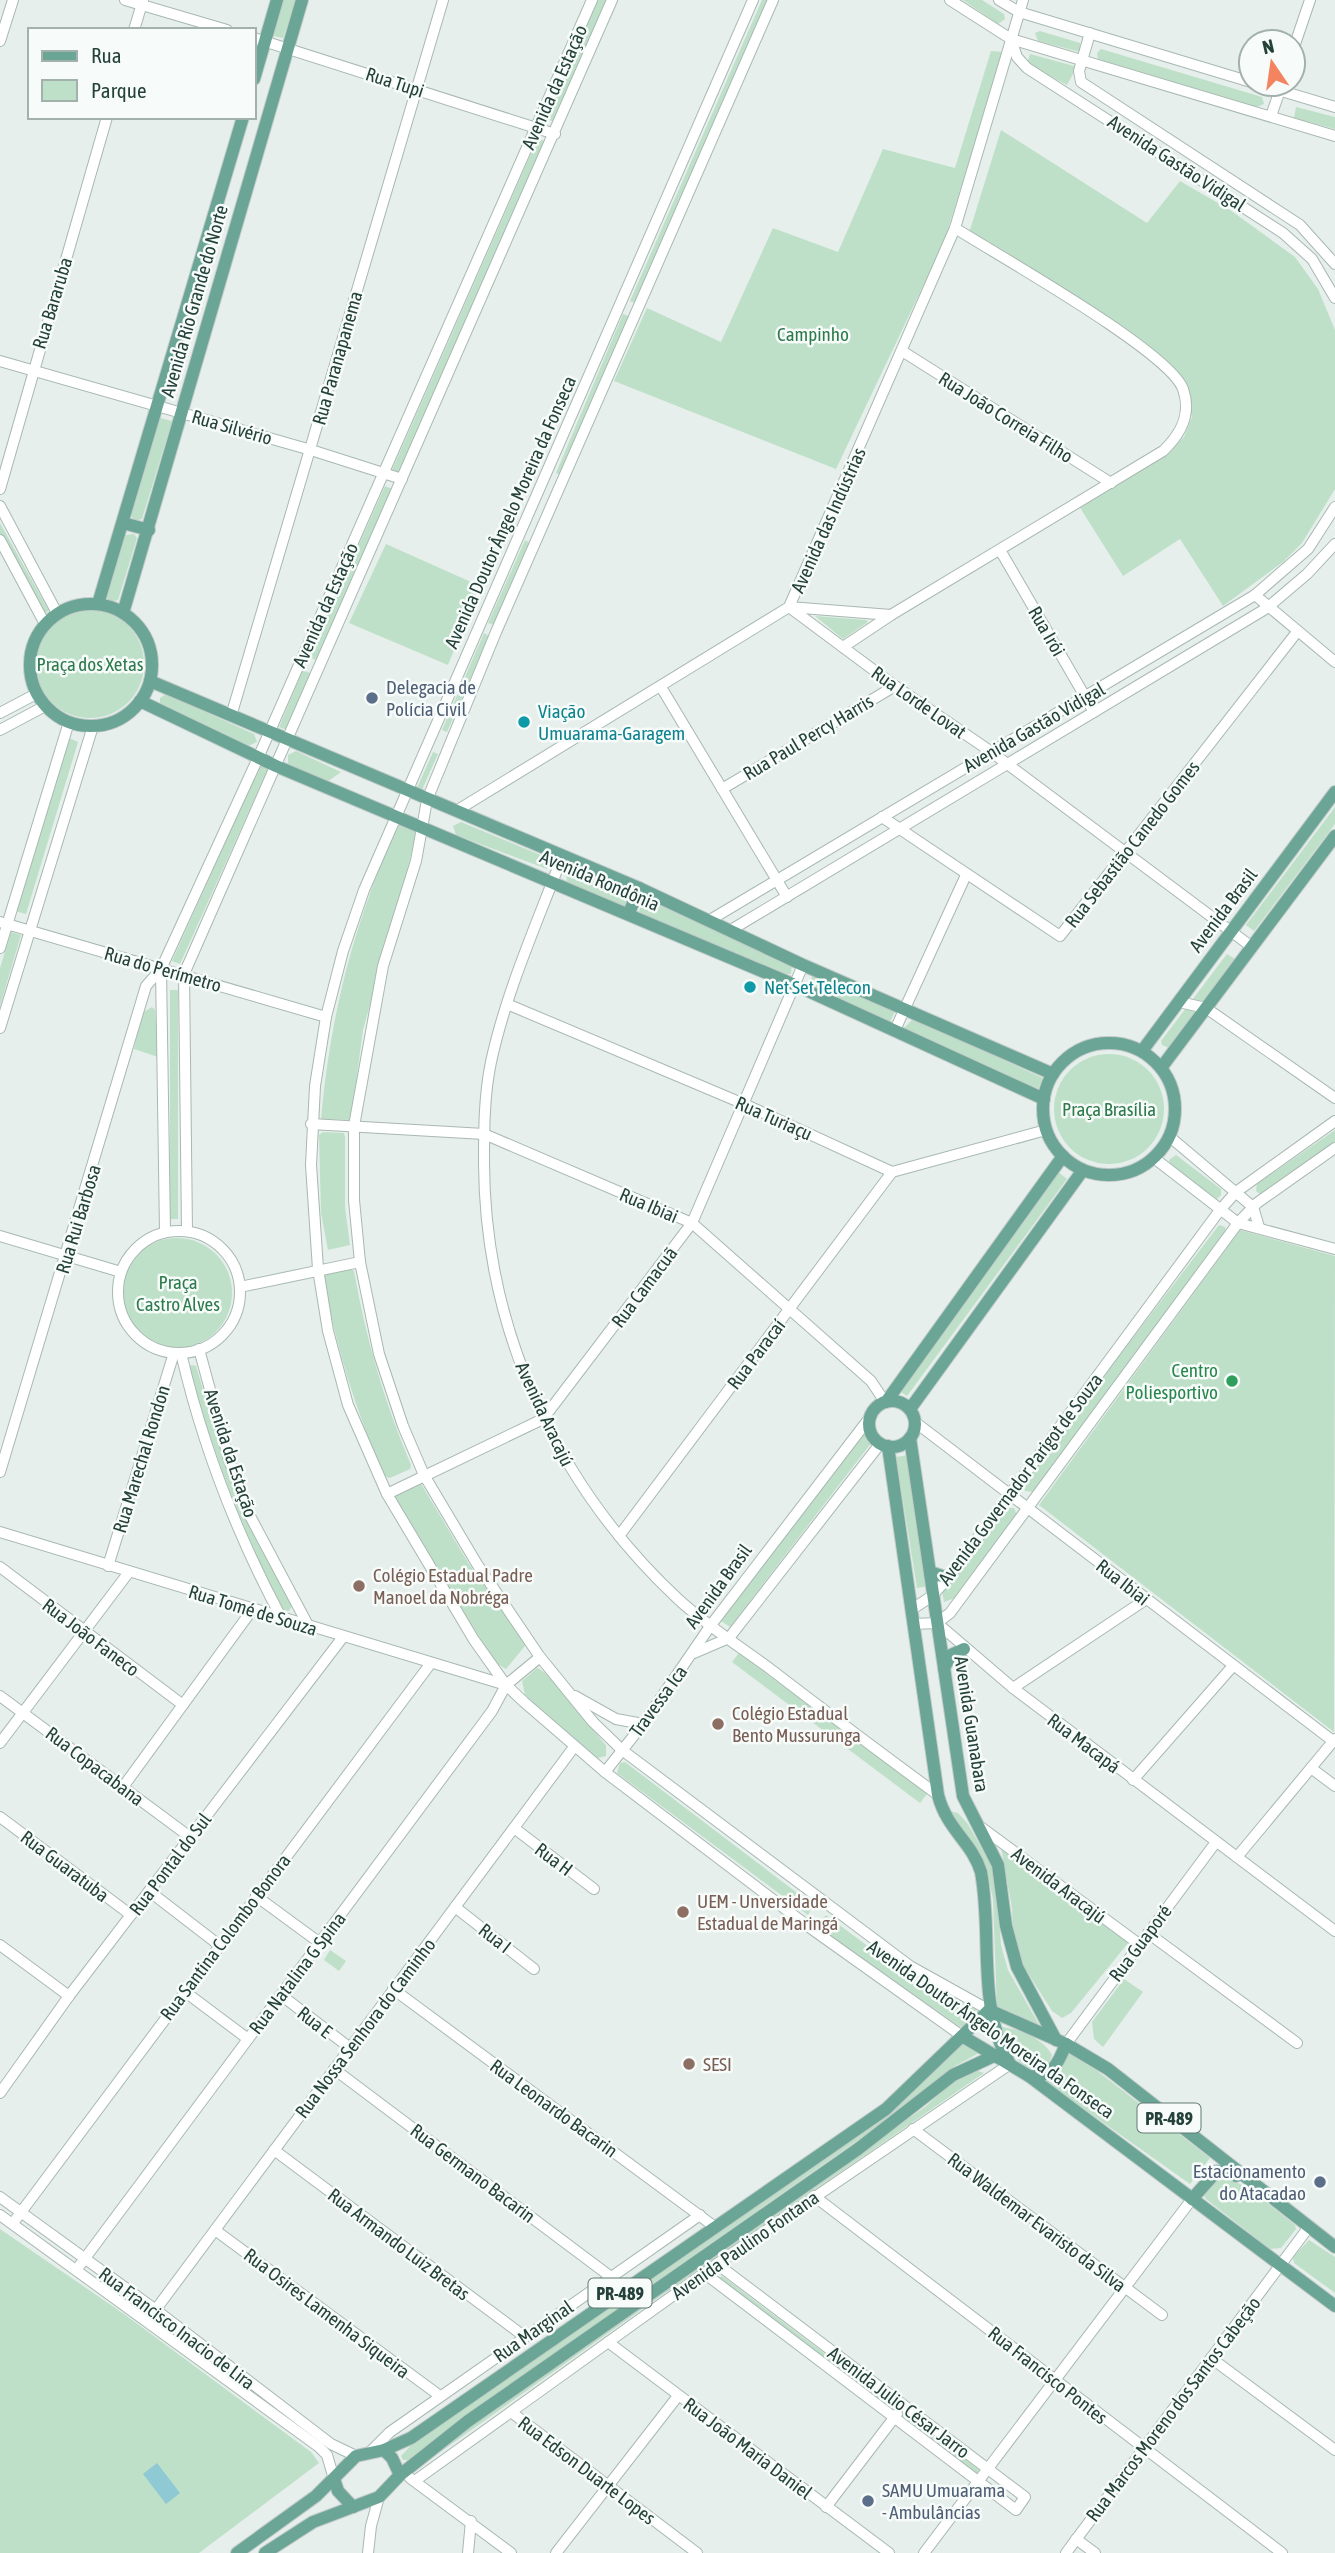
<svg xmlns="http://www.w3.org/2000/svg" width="1335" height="2553" viewBox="0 0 1335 2553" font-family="'Asap Condensed',sans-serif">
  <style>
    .green { fill: #bfe0c8 }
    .water { fill: #8ec9d4 }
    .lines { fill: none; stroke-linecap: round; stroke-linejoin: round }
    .minor-casing { stroke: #a8b8b2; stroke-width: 12 }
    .major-casing { stroke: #c2cac8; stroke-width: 14 }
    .minor { stroke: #fff; stroke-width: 10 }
    .major { stroke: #6aa596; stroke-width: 12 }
    .service-dot { fill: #5c6f8a; stroke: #f7fbf9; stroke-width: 2.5 }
    .culture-dot { fill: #0f9aa8; stroke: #f7fbf9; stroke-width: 2.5 }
    .leisure-dot { fill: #2e9e5b; stroke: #f7fbf9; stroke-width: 2.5 }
    .education-dot { fill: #8d6e63; stroke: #f7fbf9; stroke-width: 2.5 }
    .labels { text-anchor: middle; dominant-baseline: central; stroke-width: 5; stroke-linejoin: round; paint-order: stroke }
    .shield { fill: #f7fbf9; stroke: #637a73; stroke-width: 2 }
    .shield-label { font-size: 18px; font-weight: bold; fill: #24423a }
    .street-label { font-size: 19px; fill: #24423a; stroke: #f7fbf9 }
    .park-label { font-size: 19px; fill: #2d7a4b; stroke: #f7fbf9 }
    .service-label { font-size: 19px; fill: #4e5e75; stroke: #f7fbf9; text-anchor: start }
    .culture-label { font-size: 19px; fill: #0d838f; stroke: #f7fbf9; text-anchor: start }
    .leisure-label { font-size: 19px; fill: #27864d; stroke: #f7fbf9; text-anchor: end }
    .education-label { font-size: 19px; fill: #785e54; stroke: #f7fbf9; text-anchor: start }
  </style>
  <rect width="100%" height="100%" fill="#e6efeb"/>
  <g class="green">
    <path d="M280,0H296L283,38L273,36Z"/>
    <path d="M598,0H607L554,122L547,119Z"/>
    <path d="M762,0H769L635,303L630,301Z"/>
    <path d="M963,0H982L1004,14L1005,19L998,24Z"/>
    <path d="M1040,31L1080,43V52L1038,41L1035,33Z"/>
    <path d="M1101,49L1262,97L1264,104L1257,107L1098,59L1097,53Z"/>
    <path d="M991,51L1003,52L944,242L836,469L614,381L647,308L721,342L773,228L838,252L883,149L955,168Z"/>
    <path d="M1030,54L1074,66V72L1067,85L1027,64Z"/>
    <path d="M1296,107L1335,117V129L1294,118Z"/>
    <path d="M1001,130L1147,223L1180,181L1230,210L1295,257L1318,289L1335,330V489L1302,543L1283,562L1223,606L1180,539L1123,576L1079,506L1165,455L1184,437L1192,417L1185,382L1157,352L969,233Z"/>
    <path d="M538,138L546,142L400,474L392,470Z"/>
    <path d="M623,314L629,316L561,475L556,473Z"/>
    <path d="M160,418L172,421L142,519L134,521L131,515Z"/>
    <path d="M385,486L392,489L316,660L309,657Z"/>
    <path d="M0,523L49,611L43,614L0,535Z"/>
    <path d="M134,534L137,538L118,600L111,602L106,597L125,535Z"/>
    <path d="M525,540L530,543L494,625L488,623Z"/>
    <path d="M386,544L480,586L448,665L349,623Z"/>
    <circle cx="90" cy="664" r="54"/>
    <path d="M815,616L866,620L868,622L843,639Z"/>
    <path d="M484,633L489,636L447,732L442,730Z"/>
    <path d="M303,670L312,674L287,730L279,727Z"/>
    <path d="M166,694L254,734L257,742L248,746L160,706V698Z"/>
    <path d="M69,738L78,742L26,914L15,911Z"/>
    <path d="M296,751L341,772L327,782L288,764V755Z"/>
    <path d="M433,752L438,754L422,790L417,788Z"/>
    <path d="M260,765L268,769L180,964L172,961Z"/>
    <path d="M1335,807V824L1254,931L1246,925Z"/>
    <path d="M461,822L550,859L547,869L456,835L453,826Z"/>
    <path d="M400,824L418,830L363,1030L351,1120L321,1119C328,1039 344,964 372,888C380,867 388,843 400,824Z"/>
    <path d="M575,870L629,892L631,895L625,907L567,882L566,874Z"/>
    <path d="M647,900L792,963L791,974H785L639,912L642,901Z"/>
    <path d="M11,932L21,935L0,1006V968Z"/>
    <path d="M1227,954L1235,959L1169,1048L1162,1045L1161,1041Z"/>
    <path d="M814,975L895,1011L890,1022L810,985L809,981Z"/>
    <rect x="170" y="990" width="8" height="229"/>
    <path d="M152,1007L155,1010L158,1057L134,1049L142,1013Z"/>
    <path d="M913,1019L1043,1078L1038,1089L906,1031L905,1027Z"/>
    <circle cx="1109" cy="1109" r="55"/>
    <path d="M1335,1130V1144L1261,1195L1256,1191L1257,1184Z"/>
    <path d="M323,1132L344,1133L345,1137V1207L350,1245L328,1250L321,1213L319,1135Z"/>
    <path d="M1176,1155L1221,1189V1195L1217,1199L1212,1198L1170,1165L1169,1160Z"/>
    <path d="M1058,1172L1067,1179L907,1396L898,1390Z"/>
    <path d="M1219,1225L1225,1227L1226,1234L1033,1492L1025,1491L1023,1482Z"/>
    <path d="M1240,1230L1335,1256L1334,1732L1039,1505Z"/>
    <circle cx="177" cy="1293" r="55"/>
    <path d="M350,1269L354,1271C366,1339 384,1401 411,1465L410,1469L390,1478L384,1476C356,1411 336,1347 323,1277L326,1273Z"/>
    <path d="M191,1365L196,1366C221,1450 250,1529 292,1606L289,1611L284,1610L278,1599C240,1525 212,1449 189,1368Z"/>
    <path d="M865,1432L872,1442L730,1627L721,1621Z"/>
    <path d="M910,1455L928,1586L917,1588L896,1457Z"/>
    <path d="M420,1482L469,1564L524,1639L525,1646L506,1669L496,1663L432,1564L394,1496Z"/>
    <path d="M1006,1508H1014L1017,1515L955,1598L944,1602L942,1591Z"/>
    <path d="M739,1653L927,1794L920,1803L732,1662Z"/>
    <path d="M537,1668C551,1672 592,1730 606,1745V1756L597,1758L525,1695L522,1681Z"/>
    <path d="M625,1762L813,1905L808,1915L617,1773L620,1763Z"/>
    <path d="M950,1811L958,1813L968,1824L991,1865L996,1883L1001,1945L1008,1970L1042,2030L997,2007L993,1900L987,1868Z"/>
    <path d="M1001,1847L1129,1942L1071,2013L1062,2018L1052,2011L1021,1962L1013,1936L1012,1908Z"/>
    <path d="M826,1915L893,1965L976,2010V2015L963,2027L959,2026L820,1928L818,1924Z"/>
    <path d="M330,1950L346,1961L339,1971L324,1960Z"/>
    <path d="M1124,1979L1143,1992L1103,2047L1094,2039L1092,2022Z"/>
    <path d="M999,2027C1017,2027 1044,2039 1052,2055L1048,2067L1035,2071C1015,2063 1006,2046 999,2027Z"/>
    <path d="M963,2042L981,2052L955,2066L911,2103L468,2413L408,2460H403L401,2456L412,2444L887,2110Z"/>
    <path d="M1065,2051L1096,2070L1210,2158L1190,2184L1046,2082L1061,2073Z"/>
    <path d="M975,2070L984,2073L668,2291L419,2467L467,2426L577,2345L925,2107L954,2081Z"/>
    <path d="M1217,2173L1248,2188L1295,2225L1296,2229L1281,2248L1270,2249L1206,2199L1202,2192Z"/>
    <path d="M0,2229L124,2314L311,2452L319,2463L199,2553H0Z"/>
    <path d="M1309,2240L1335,2257V2293L1294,2263L1293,2257Z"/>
    <path d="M722,2276L890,2403L887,2407L718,2279Z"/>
    <path d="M903,2412L979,2470L976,2475L899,2416Z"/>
  </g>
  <path class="water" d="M157,2463L180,2493L166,2504L143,2474Z"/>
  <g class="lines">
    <defs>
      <g id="minor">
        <path d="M125,0L227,30"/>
        <path d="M753,0L364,890L343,951L326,1017L315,1086L311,1165L318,1269L328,1331L348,1405L387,1494L474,1640L506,1685L524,1702L605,1772L809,1927L962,2036"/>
        <path d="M773,0L496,632L427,800L416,861L383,966L354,1126V1200L360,1262L379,1354L403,1426L424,1475L477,1564L540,1657L593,1722L622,1750L910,1966L989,2010"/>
        <path d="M950,0L1011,39L1335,136"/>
        <path d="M999,0L1019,12L1251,82"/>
        <path d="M134,30L143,0"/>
        <path d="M1090,33L1079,71L1081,82L1300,225L1335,264"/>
        <path d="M254,38L555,134"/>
        <path d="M1011,39L1017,57L1027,68L1283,233L1312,259L1335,298"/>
        <path d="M0,41L13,0"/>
        <path d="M1293,50L1310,0"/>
        <path d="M1258,84L1335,107"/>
        <path d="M1271,116L1281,87"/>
        <path d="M902,351L1111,483"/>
        <path d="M0,361L311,450L402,479"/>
        <path d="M0,489L107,117"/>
        <path d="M0,506L57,613"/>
        <path d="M0,540L45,624"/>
        <path d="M1000,550L1094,712"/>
        <path d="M1255,595L1335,662"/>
        <path d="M789,607L895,686L990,751L1252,947"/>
        <path d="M789,607L891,615"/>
        <path d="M843,647L891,615L1163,451C1181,434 1192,414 1183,389C1169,351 997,255 955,228"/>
        <path d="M661,687L787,897"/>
        <path d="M0,713L36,694"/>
        <path d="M231,716L443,0"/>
        <path d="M0,730L45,706"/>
        <path d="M722,789L895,686"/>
        <path d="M456,811L789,607L955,228L1023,0"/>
        <path d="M882,817L1060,936L1297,632"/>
        <path d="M562,857C537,923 506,992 491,1062C484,1095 484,1130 484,1164C485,1330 557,1486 678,1599C706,1625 739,1646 769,1668C825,1711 881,1753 938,1795"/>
        <path d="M710,920L1255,595L1308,549L1335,507"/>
        <path d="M0,922L326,1017"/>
        <path d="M731,930L1267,608L1307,574L1335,544"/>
        <path d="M0,948L69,722"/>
        <path d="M1179,1002L1206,1008L1335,1098"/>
        <path d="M507,1004L744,1104L892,1172L1046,1130"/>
        <path d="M0,1028L93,726"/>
        <path d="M895,1030L966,875"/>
        <path d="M311,1124L484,1134L692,1223L871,1381L885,1402"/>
        <path d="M1170,1137L1253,1207L1259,1227"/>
        <path d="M1154,1158L1238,1223L1335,1249"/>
        <circle cx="179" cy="1292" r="61"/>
        <path d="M187,1231L184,974L612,0"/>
        <path d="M165,1232L161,969L258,758L592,0"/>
        <path d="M0,1236L121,1272"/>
        <path d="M240,1287L360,1262"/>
        <path d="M199,1349L229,1460L250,1516L309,1627"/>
        <path d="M181,1353C203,1448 236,1533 282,1619"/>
        <path d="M915,1422L1333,1741"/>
        <path d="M0,1472L146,986L161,969"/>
        <path d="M387,1494L543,1419L692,1223L803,965"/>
        <path d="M0,1532L506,1685"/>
        <path d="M619,1536L892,1172"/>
        <path d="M108,1566L174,1353"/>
        <path d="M0,1567L183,1705"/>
        <path d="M911,1610L932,1596L948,1578L1220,1210L1236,1192L1335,1121"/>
        <path d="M937,1623L1013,1688L1335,1931"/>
        <path d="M913,1624L937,1623L950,1613L1238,1223L1257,1203L1335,1148"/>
        <path d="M694,1653L729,1638L880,1444"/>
        <path d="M1013,1688L1145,1600"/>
        <path d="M0,1696L190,1837"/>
        <path d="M575,1696L616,1719L643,1724"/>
        <path d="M0,1743L129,1572"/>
        <path d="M1311,1768L1335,1786"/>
        <path d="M605,1772L643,1724L711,1625L871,1416"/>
        <path d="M1133,1780L1232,1667"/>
        <path d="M123,1787L252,1610"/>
        <path d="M0,1817L131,1915"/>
        <path d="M978,1825L1139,1944"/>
        <path d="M514,1828L594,1889"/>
        <path d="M1237,1857L1335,1739"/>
        <path d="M149,1891L219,1945"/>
        <path d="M256,1896L320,1943"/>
        <path d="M455,1907L534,1969"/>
        <path d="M1148,1933L1297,2043"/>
        <path d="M0,1945L69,1996"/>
        <path d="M393,1989L715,2227"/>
        <path d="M184,1991L248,2039"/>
        <path d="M281,1995L350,2048"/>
        <path d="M1066,2044L1216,1842"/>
        <path d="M334,2069L611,2277"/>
        <path d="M0,2093L69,1996L343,1637"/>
        <path d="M913,2129L1162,2315"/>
        <path d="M274,2150L525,2337"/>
        <path d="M814,2196L1282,2553"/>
        <path d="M0,2197L156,2310L331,2444L356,2456"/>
        <path d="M0,2215L319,2447L327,2455L334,2479"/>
        <path d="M13,2223L431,1663"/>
        <path d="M215,2230L440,2396"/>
        <path d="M77,2269L492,1711L506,1685L540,1657"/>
        <path d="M704,2273L1016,2510L1025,2497L717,2264"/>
        <path d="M148,2320L574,1747"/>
        <path d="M608,2342L889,2553"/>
        <path d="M1211,2358L1335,2450"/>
        <path d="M511,2412L697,2553"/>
        <path d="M370,2452L390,2432L700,2215"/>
        <path d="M410,2478L511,2553"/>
        <path d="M416,2480L717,2264L1010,2064"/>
        <path d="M826,2507L897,2414"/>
        <path d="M1076,2539L1095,2553"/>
        <path d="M368,2553L371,2526L379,2497"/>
        <path d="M468,2553L471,2521"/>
        <path d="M556,2553L678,2396"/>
        <path d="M924,2553L1192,2199"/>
        <path d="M1066,2553L1308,2228"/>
      </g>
      <g id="major">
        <path d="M254,79L277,0"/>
        <path d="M123,523L149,530"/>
        <circle cx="91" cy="665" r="61"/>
        <path d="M98,604L243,117"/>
        <path d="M123,613L302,0"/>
        <path d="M150,681L639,888L803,965L1053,1074"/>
        <path d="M140,701L276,766L795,985L1044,1099"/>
        <path d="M629,913L639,888"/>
        <circle cx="1109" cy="1109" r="66"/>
        <path d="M1142,1051L1335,792"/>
        <path d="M1161,1068L1335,836"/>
        <circle cx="892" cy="1424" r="23"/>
        <path d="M886,1402L1063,1156"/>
        <path d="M910,1409L1083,1170"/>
        <path d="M910,1438L963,1796L998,1865L1006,1926L1017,1967L1056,2040"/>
        <path d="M888,1446L938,1795C947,1830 972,1842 981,1872C993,1937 976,2005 1010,2064"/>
        <path d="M930,1572L948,1578"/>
        <path d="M944,1668L951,1655L964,1649"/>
        <path d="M989,2010L1066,2044L1108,2069L1335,2247"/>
        <path d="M962,2036L1029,2076L1335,2306"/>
        <path d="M1029,2076C1052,2078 1058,2064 1066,2044"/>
        <path d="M1192,2199L1217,2171H1228L1236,2176"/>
        <path d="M384,2450L392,2458L400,2475"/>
        <path d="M334,2479L338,2491L353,2507"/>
        <path d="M237,2553L316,2496L356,2456L384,2450L411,2438L886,2109L989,2010"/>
        <path d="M265,2553L313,2522L379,2497L400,2475L468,2421L858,2149L953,2075L996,2055"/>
      </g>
    </defs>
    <use href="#minor" class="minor-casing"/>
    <use href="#major" class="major-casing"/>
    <use href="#minor" class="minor"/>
    <use href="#major" class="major"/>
  </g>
  <g class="service-dot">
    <circle cx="372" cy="698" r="7"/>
    <circle cx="1320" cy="2182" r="7"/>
    <circle cx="868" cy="2501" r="7"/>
  </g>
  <g class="culture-dot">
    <circle cx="524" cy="722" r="7"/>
    <circle cx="750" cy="987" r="7"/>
  </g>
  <circle class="leisure-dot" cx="1232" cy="1381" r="7"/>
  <g class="education-dot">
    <circle cx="359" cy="1586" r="7"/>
    <circle cx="718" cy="1724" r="7"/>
    <circle cx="683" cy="1912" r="7"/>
    <circle cx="689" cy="2064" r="7"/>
  </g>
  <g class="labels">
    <g class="shield">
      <rect x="1137.5" y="2103.5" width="63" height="29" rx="5"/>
      <rect x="588.5" y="2278.5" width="63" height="29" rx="5"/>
    </g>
    <g class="shield-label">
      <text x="1169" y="2118">PR-489</text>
      <text x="620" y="2293">PR-489</text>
    </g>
    <g class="street-label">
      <text transform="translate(395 82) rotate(18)">Rua Tupi</text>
      <text transform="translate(554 87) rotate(-66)">Avenida da Estação</text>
      <text transform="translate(1177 163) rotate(33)">Avenida Gastão Vidigal</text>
      <text transform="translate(194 301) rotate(-74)">Avenida Rio Grande do Norte</text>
      <text transform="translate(52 303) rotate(-73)">Rua Bararuba</text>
      <text transform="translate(337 358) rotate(-74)">Rua Paranapanema</text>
      <text transform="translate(1006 417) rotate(32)">Rua João Correia Filho</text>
      <text transform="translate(232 427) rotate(16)">Rua Silvério</text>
      <text transform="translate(510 512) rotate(-66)">Avenida Doutor Ângelo Moreira da Fonseca</text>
      <text transform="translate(828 520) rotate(-66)">Avenida das Indústrias</text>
      <text transform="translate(325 605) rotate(-66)">Avenida da Estação</text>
      <text transform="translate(1047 631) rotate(60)">Rua Irói</text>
      <text transform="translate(919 702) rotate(35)">Rua Lorde Lovat</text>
      <text transform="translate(1034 727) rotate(-30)">Avenida Gastão Vidigal</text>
      <text transform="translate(808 737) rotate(-31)">Rua Paul Percy Harris</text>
      <text transform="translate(1132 844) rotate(-52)">Rua Sebastião Canedo Gomes</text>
      <text transform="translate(600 880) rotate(23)">Avenida Rondônia</text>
      <text transform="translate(1223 910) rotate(-53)">Avenida Brasil</text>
      <text transform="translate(163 969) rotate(16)">Rua do Perímetro</text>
      <text transform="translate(774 1118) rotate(24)">Rua Turiaçu</text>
      <text transform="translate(649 1205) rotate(23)">Rua Ibiai</text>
      <text transform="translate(78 1219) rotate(-73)">Rua Rui Barbosa</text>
      <text transform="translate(644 1287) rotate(-53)">Rua Camacuã</text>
      <text transform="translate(756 1354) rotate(-53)">Rua Paracaí</text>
      <text transform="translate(545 1414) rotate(65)">Avenida Aracajú</text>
      <text transform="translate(231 1453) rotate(72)">Avenida da Estação</text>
      <text transform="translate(141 1459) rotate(-73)">Rua Marechal Rondon</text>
      <text transform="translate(1020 1479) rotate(-53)">Avenida Governador Parigot de Souza</text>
      <text transform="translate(1123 1582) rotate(38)">Rua Ibiai</text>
      <text transform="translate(718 1586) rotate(-54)">Avenida Brasil</text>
      <text transform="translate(253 1610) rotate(17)">Rua Tomé de Souza</text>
      <text transform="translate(91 1637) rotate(37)">Rua João Faneco</text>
      <text transform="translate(658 1701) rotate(-54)">Travessa Ica</text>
      <text transform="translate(972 1724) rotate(81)">Avenida Guanabara</text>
      <text transform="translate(1084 1743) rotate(37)">Rua Macapá</text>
      <text transform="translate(95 1766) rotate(37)">Rua Copacabana</text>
      <text transform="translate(554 1859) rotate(37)">Rua H</text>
      <text transform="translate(170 1864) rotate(-53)">Rua Pontal do Sul</text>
      <text transform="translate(65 1866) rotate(37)">Rua Guaratuba</text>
      <text transform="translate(1059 1885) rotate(37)">Avenida Aracajú</text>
      <text transform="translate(225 1937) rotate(-53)">Rua Santina Colombo Bonora</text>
      <text transform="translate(495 1938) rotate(38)">Rua I</text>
      <text transform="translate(1140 1943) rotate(-53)">Rua Guaporé</text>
      <text transform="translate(297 1973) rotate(-53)">Rua Natalina G Spina</text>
      <text transform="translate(315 2022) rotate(38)">Rua E</text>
      <text transform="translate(365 2028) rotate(-53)">Rua Nossa Senhora do Caminho</text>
      <text transform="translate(991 2029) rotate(35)">Avenida Doutor Ângelo Moreira da Fonseca</text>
      <text transform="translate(554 2108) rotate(36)">Rua Leonardo Bacarin</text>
      <text transform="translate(473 2173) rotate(37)">Rua Germano Bacarin</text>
      <text transform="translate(1037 2222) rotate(37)">Rua Waldemar Evaristo da Silva</text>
      <text transform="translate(399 2244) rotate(37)">Rua Armando Luiz Bretas</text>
      <text transform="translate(745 2245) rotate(-35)">Avenida Paulino Fontana</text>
      <text transform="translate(327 2313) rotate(37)">Rua Osires Lamenha Siqueira</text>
      <text transform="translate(177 2328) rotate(37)">Rua Francisco Inacio de Lira</text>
      <text transform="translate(533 2331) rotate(-35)">Rua Marginal</text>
      <text transform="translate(1048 2375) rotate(38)">Rua Francisco Pontes</text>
      <text transform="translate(899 2402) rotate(37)">Avenida Julio César Jarro</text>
      <text transform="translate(1173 2409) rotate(-53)">Rua Marcos Moreno dos Santos Cabeção</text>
      <text transform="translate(748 2448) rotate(37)">Rua João Maria Daniel</text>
      <text transform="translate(587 2470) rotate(37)">Rua Edson Duarte Lopes</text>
    </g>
    <g class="park-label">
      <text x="813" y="334">Campinho</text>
      <text x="90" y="664">Praça dos Xetas</text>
      <text x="1109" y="1109">Praça Brasília</text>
      <text x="178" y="1282">Praça<tspan x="178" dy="22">Castro Alves</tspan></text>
    </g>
    <g class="service-label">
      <text x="386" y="687">Delegacia de<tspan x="386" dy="22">Polícia Civil</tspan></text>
      <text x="1306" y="2171" text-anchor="end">Estacionamento<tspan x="1306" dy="22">do Atacadao</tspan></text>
      <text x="882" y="2490">SAMU Umuarama<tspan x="882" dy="22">- Ambulâncias</tspan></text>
    </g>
    <g class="culture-label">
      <text x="538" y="711">Viação<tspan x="538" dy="22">Umuarama-Garagem</tspan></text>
      <text x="764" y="987">Net Set Telecon</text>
    </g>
    <g class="leisure-label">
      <text x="1218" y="1370">Centro<tspan x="1218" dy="22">Poliesportivo</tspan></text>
    </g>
    <g class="education-label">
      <text x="373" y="1575">Colégio Estadual Padre<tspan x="373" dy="22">Manoel da Nobréga</tspan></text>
      <text x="732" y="1713">Colégio Estadual<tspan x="732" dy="22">Bento Mussurunga</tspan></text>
      <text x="697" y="1901">UEM - Unversidade<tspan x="697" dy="22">Estadual de Maringá</tspan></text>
      <text x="703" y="2064">SESI</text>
    </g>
  </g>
  <rect x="28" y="28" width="228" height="91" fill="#f7fbf9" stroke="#a3b1ad" stroke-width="2"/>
  <rect x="42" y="51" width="35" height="10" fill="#6aa596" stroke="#a3b1ad" stroke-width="2"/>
  <text x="91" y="63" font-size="21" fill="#24423a">Rua</text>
  <rect x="42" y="80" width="35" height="21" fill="#bfe0c8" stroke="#a3b1ad" stroke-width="2"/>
  <text x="91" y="98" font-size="21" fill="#24423a">Parque</text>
  <g transform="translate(1272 63) rotate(347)"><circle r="33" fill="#f7fbf9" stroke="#a3b1ad" stroke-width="2"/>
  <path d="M0-5L12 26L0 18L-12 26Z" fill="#f4845f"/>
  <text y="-10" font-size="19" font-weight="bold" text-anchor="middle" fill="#24423a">N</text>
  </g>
</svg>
